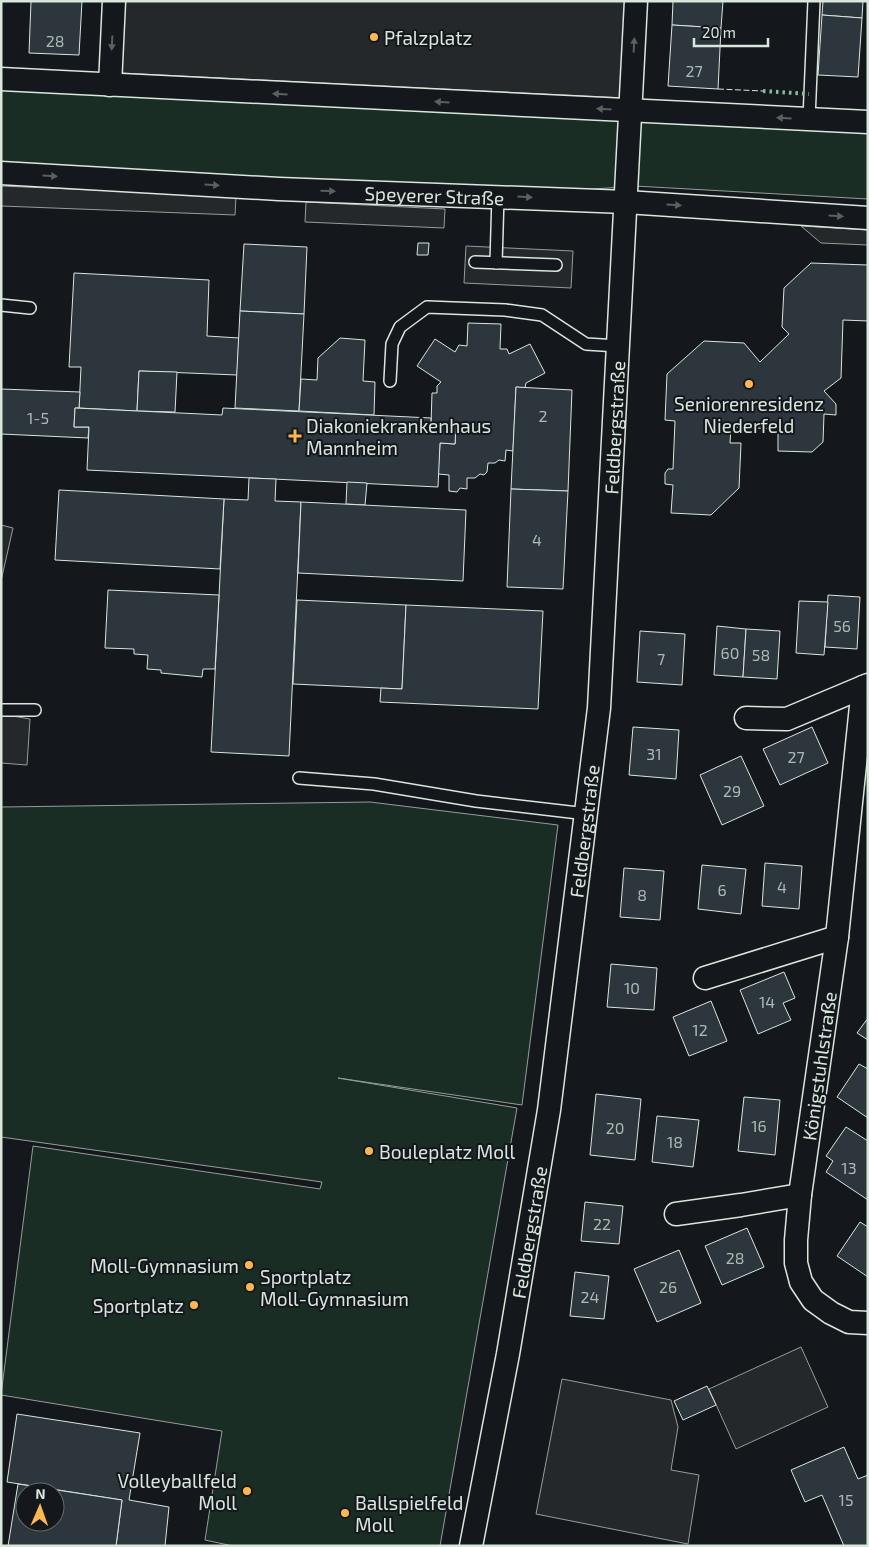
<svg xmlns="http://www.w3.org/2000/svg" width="869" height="1547" viewBox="0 0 869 1547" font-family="'Exo 2',sans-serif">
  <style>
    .green { fill: #1a2d24; stroke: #939e99 }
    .parking { fill: #24282b; stroke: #939e99 }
    .building { fill: #2c363c; stroke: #d8e6dc; fill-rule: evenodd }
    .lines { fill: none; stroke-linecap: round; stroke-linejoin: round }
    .service-casing { stroke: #d8e6dc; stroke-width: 14 }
    .minor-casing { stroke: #d8e6dc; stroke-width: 25 }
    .service { stroke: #14181c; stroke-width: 11 }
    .minor { stroke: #14181c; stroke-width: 22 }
    .hedge { stroke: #8ac095; stroke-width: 4; stroke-dasharray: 2.5 4; stroke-linecap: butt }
    .fence { stroke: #d8e6dc; stroke-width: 1; stroke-dasharray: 6 2.5; stroke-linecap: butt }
    .oneway { fill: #59605f }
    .poi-dot { fill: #ffb74d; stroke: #14181c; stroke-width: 2 }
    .labels { text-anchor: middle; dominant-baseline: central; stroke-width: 4; stroke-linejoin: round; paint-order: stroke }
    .number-label { font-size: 16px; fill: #adbab4 }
    .poi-label { font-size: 19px; fill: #d8e6dc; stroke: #14181c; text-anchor: start }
    .street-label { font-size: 19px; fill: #d8e6dc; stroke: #14181c }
  </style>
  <rect width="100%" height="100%" fill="#14181c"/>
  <g class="green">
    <path d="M114,1H630L625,99L868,122V199L635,186L498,196L1,173V79L110,85Z"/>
    <path d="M370,802L558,825L522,1105L338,1078L517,1108L440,1546H233L205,1540L222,1431L1,1395L33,1146L320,1189L322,1182L1,1137V807Z"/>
  </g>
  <g class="parking">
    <path d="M124,1H628L623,98L120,73Z"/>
    <path d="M1,186L236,196L235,215L1,206Z"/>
    <path d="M306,202L445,209L444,228L305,222Z"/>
    <path d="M801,226L868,230V245L821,243Z"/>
    <path d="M466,246L573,251L571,288L464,283Z"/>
    <path d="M1,525L13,528L1,581Z"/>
    <path d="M1,714L30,719L27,765L1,763Z"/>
    <path d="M801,1347L828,1407L736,1449L709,1389Z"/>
    <path d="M562,1379L671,1400L678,1427L671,1470L699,1475L688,1544L536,1514Z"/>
  </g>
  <g class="building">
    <path d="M31,1H82L79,55L29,53Z"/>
    <path d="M673,1H723L721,28L672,25Z"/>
    <path d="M823,1H863L862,18L822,15Z"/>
    <path d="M822,15L862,18L858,77L818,75Z"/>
    <path d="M672,25L721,28L718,89L668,86Z"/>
    <path d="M418,243H429L428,255H417Z"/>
    <path d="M244,244L307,247L304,314L240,311Z"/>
    <path d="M811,263L868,265V321L843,320L841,378L824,391L836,404V415L824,414L823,442L812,452L778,451V429L731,427L730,443H741L739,488L711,515L671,513L673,485L665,484V473L668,469H673L675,421L665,420L667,374L704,341L744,343L760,362L789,334L782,327L784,288Z"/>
    <path d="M74,273L209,280L207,336L239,338L237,375L139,371L137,411L79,408L81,367H69Z"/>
    <path d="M240,311L304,314L299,411L235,408Z"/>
    <path d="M468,323L501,324L500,349H507L509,354L530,344L545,373L526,383L525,388L516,387L513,451L506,450L505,461L499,460L495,463H488L487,472L484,475L480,474L475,478H467V489L460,488L457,492L449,491V475L438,474L440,443L455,444L456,426L431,424L432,393H437V386L441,382L417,366L435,339L455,352L459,345L467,346Z"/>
    <path d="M340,338L365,340L363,381L375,382L374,415L299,411L301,379L317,380L318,358Z"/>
    <path d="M139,371L177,372L175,412L137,411Z"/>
    <path d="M516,387L572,390L568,491L511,489Z"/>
    <path d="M1,389L80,392L79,408H75L74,427H89L88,438L1,434Z"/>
    <path d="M75,408L222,415L223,408L431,418V424L456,426L455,444L440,443L438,487L87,470L89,427H74Z"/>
    <path d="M249,478L276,479L275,501L301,502L289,756L211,752L224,499L248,500Z"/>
    <path d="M347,482L367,483L365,505L346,504Z"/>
    <path d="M511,489L568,491L563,589L507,587Z"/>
    <path d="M59,490L224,499L220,569L55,560Z"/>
    <path d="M301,502L466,510L463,581L298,573Z"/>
    <path d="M108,590L219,595L215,669H203L202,677L161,673V670L147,669L148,655L134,654V649L105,648Z"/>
    <path d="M828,595L860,597L857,649L825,647Z"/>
    <path d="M297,600L406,605L402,689L293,684Z"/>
    <path d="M799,601L828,602L824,655L796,653Z"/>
    <path d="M406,605L543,611L538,709L380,702L381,688L402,689Z"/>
    <path d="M717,626L746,629L743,677L714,675Z"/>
    <path d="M746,629L780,631L777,679L743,677Z"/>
    <path d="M640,631L685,634L682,685L637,682Z"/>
    <path d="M633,727L679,730L676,779L629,775Z"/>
    <path d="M812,727L828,763L780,785L763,749Z"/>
    <path d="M741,756L764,806L722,825L700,775Z"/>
    <path d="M765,863L802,866L799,909L762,906Z"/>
    <path d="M702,865L746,869L741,914L698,909Z"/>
    <path d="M624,868L664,871L660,920L620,917Z"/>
    <path d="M611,964L657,968L654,1010L607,1007Z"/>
    <path d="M784,972L795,998L783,1003L791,1020L758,1034L740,990Z"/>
    <path d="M711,1001L727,1041L689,1056L673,1017Z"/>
    <path d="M868,1018V1040L857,1033Z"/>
    <path d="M859,1064L868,1069V1118L837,1097Z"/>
    <path d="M596,1094L641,1099L635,1160L590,1155Z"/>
    <path d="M744,1097L780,1100L775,1155L738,1151Z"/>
    <path d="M657,1116L699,1120L693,1167L652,1162Z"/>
    <path d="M846,1127L868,1141V1200L826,1172L833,1161L826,1156Z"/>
    <path d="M585,1202L623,1206L619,1244L581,1241Z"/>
    <path d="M860,1222L868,1227V1277L837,1256Z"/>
    <path d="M747,1228L764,1267L722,1285L705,1246Z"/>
    <path d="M679,1250L701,1303L657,1322L634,1269Z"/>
    <path d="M575,1272L609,1276L604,1319L570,1316Z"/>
    <path d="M707,1386L716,1405L683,1420L674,1401Z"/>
    <path d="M17,1414L140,1433L129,1500L169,1507L165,1546H116L122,1500L7,1482Z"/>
    <path d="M844,1447L858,1479L868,1475V1546H844L822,1495L805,1502L791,1470Z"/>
    <path d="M18,1484L122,1500L116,1546H8ZM25,1492H55V1522H25Z"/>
  </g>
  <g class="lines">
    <defs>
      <g id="service">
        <path d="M809,119L814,1"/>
        <path d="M475,262L556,265"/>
        <path d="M496,263L498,196"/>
        <path d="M1,305L30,308"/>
        <path d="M390,381L392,344L400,327L427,307L505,310L542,315L586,344L618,346"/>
        <path d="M3,710H35"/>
        <path d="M299,778L374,784L476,801L587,814"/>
      </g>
      <g id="minor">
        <path d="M1,79L868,122"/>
        <path d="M110,85L114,1"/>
        <path id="s1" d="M1,173L279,189L626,202L868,218"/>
        <path d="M863,687L837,937L800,1195L796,1240V1263L801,1282L813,1300L831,1313L849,1322L868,1323"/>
        <path d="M746,718L787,719L868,685"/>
        <path d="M705,978L837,937"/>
        <path d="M676,1214L741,1205L800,1195"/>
        <path id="s2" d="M471,1546L508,1354L549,1110L599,708L636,1"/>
      </g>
    </defs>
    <use href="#service" class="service-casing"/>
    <use href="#minor" class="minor-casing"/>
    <use href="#service" class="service"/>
    <use href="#minor" class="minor"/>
    <path class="hedge" d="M763,91L809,94"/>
    <path class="fence" d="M718,89L763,91"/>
  </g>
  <defs><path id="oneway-solid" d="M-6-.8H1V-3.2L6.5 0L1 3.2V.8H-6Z" transform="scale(1.25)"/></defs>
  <g class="oneway">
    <use href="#oneway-solid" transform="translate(112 43) rotate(93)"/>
    <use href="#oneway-solid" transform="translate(634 45) rotate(-87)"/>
    <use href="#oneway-solid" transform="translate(280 94) rotate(-177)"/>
    <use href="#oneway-solid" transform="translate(442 102) rotate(-177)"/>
    <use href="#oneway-solid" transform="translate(604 109) rotate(-177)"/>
    <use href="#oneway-solid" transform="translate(784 118) rotate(-177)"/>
    <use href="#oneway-solid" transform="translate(50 176) rotate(3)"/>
    <use href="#oneway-solid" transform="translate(212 185) rotate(3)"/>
    <use href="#oneway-solid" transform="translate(328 191) rotate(2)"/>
    <use href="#oneway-solid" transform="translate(525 197) rotate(3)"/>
    <use href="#oneway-solid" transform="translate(674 205) rotate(4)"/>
    <use href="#oneway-solid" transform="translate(836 216) rotate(4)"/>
  </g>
  <g class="poi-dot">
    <circle cx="374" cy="37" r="5"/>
    <circle cx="749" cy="384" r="5"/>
    <path d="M292.5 428.5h5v5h5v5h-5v5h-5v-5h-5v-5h5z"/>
    <circle cx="369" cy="1151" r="5"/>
    <circle cx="249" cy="1265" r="5"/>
    <circle cx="250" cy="1287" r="5"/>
    <circle cx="194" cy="1305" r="5"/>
    <circle cx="247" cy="1491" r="5"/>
    <circle cx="345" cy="1513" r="5"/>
  </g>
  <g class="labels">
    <g class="number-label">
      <text x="55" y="40">28</text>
      <text x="694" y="70">27</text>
      <text x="543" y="415">2</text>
      <text x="38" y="417">1-5</text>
      <text x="537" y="539">4</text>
      <text x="842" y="625">56</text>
      <text x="730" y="652">60</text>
      <text x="761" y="654">58</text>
      <text x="661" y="658">7</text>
      <text x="654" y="753">31</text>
      <text x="796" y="756">27</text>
      <text x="732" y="790">29</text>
      <text x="782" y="886">4</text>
      <text x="722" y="889">6</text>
      <text x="642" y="894">8</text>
      <text x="632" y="987">10</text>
      <text x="767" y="1001">14</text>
      <text x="700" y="1029">12</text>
      <text x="759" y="1125">16</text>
      <text x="615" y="1127">20</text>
      <text x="675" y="1141">18</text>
      <text x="849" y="1167">13</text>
      <text x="602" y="1223">22</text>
      <text x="735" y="1257">28</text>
      <text x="668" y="1286">26</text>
      <text x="590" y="1296">24</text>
      <text x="846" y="1499">15</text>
    </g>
    <g class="poi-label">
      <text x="384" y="37">Pfalzplatz</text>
      <text x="749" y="403" text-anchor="middle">Seniorenresidenz<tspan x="749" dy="22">Niederfeld</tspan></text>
      <text x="306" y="425">Diakoniekrankenhaus<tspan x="306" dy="22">Mannheim</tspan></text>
      <text x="379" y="1151">Bouleplatz Moll</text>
      <text x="239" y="1265" text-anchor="end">Moll-Gymnasium</text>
      <text x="260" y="1276">Sportplatz<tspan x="260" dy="22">Moll-Gymnasium</tspan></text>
      <text x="184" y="1305" text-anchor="end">Sportplatz</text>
      <text x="237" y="1480" text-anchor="end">Volleyballfeld<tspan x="237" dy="22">Moll</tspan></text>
      <text x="355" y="1502">Ballspielfeld<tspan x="355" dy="22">Moll</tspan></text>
    </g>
    <g class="street-label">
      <text stroke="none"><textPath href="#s1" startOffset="434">Speyerer Straße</textPath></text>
      <text stroke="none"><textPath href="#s2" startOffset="1129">Feldbergstraße</textPath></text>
      <text stroke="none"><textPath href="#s2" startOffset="724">Feldbergstraße</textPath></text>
      <text transform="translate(819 1066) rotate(-82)">Königstuhlstraße</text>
      <text stroke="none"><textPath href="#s2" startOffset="319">Feldbergstraße</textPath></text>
    </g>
  </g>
  <rect width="869" height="1547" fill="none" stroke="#d8e6dc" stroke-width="5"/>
  <g transform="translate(40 1507) rotate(2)"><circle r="24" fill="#14181c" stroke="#626a69"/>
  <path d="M0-4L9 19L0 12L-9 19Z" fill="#ffb74d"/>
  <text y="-8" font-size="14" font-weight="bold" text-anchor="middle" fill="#d8e6dc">N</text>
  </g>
  <path d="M694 38v8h74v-8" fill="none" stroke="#d8e6dc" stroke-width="2.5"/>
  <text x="702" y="38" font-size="15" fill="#d8e6dc" stroke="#14181c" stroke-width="4" paint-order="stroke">20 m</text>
</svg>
